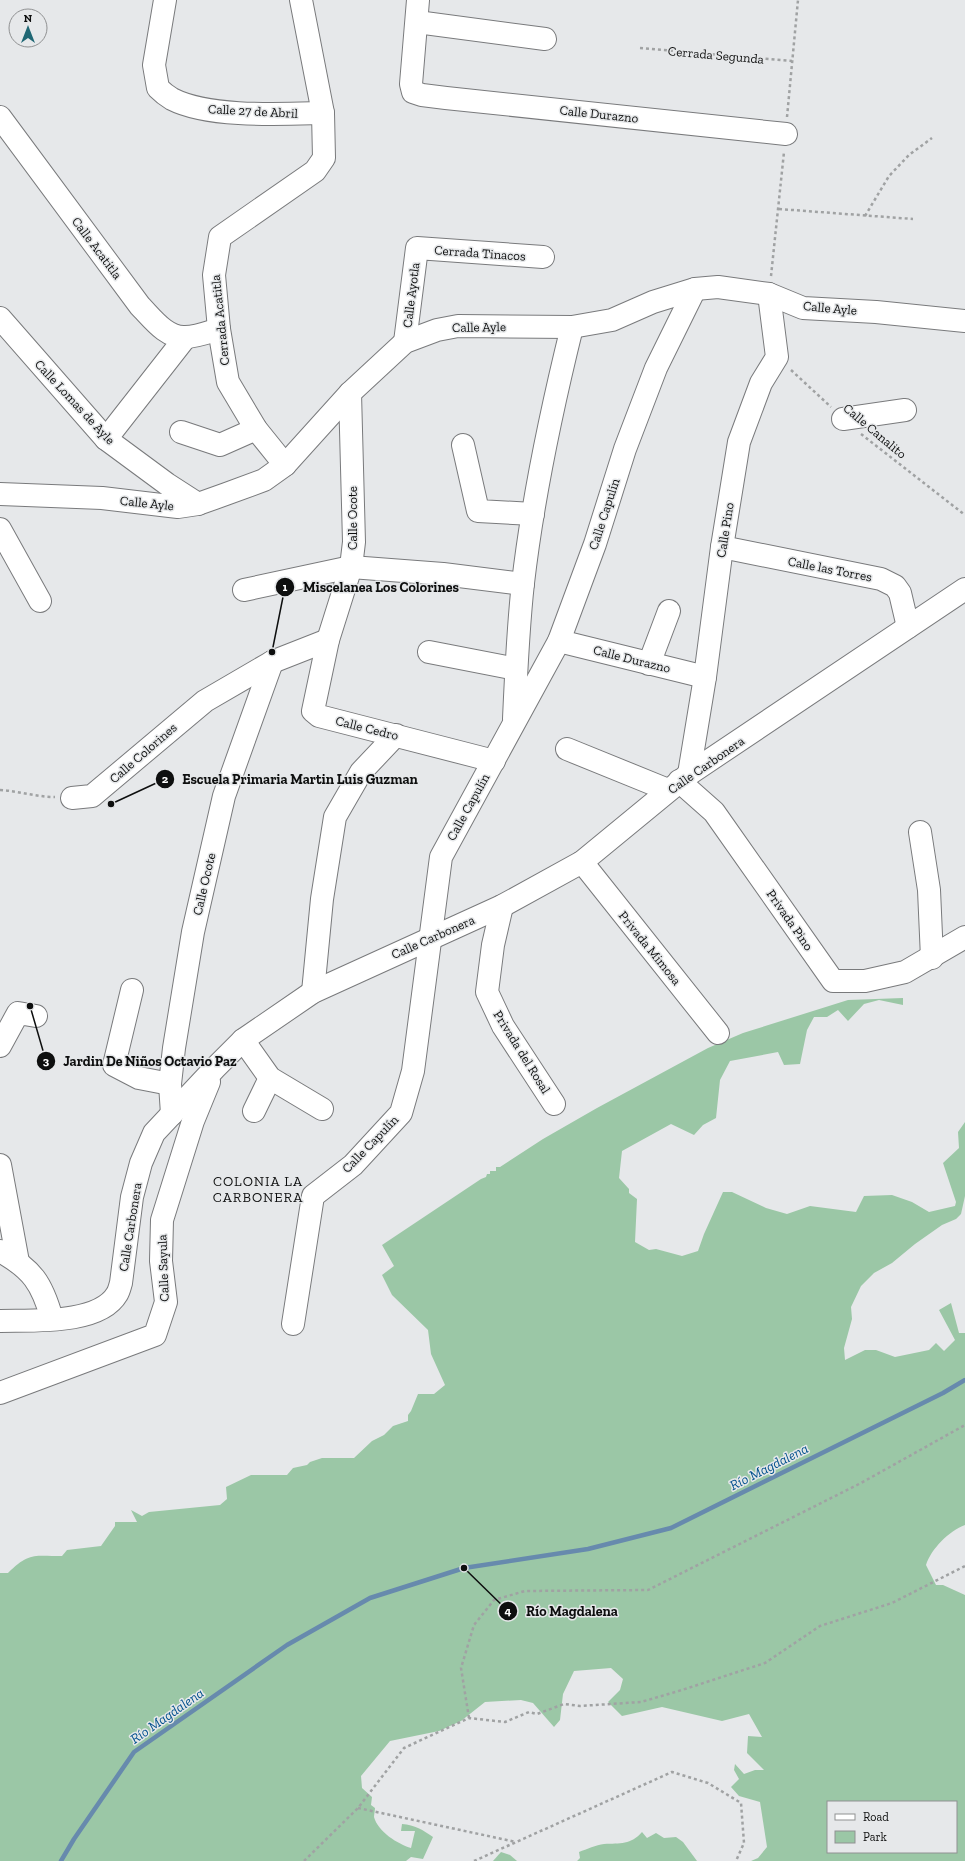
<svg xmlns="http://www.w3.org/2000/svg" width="965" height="1861" viewBox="0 0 965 1861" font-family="'Zilla Slab',serif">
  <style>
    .green { fill: #9bc7a6; fill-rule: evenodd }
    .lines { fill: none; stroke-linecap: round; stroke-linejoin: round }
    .stream { stroke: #678aad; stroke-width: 4.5 }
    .minor-casing { stroke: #797a7c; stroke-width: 24 }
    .path { stroke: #a0a2a3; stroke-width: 2.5; stroke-dasharray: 3 3; stroke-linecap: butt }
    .minor { stroke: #fff; stroke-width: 22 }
    .labels { text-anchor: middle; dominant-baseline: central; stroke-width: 3; stroke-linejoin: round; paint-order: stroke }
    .street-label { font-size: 13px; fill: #0e0f0f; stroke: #e6e8ea }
    .neighbourhood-label { font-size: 14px; letter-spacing: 1px; fill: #0e0f0f; stroke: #e6e8ea }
    .water-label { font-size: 14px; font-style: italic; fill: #00508c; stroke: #e6e8ea }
    .leader { fill: none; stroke: #0e0f0f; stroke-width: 1.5 }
    .callout-dot { fill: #0e0f0f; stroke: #e6e8ea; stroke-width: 1.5 }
    .mark-label { font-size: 12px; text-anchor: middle; font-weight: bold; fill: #fff }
    .callout-label { font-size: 14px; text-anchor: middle; font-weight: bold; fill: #0e0f0f; stroke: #e6e8ea; stroke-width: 3; stroke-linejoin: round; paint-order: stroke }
  </style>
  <rect width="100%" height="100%" fill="#e6e8ea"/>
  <g class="green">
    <path d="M903,998V1005L879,1000L864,1004L848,1021L838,1010L827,1017H814L807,1030L800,1064L784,1065L778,1052L730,1061L720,1080L716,1118L703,1125L694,1135L671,1124L622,1151L619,1178L629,1189V1193L637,1199L635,1242L649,1250L656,1249L682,1256L698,1251L704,1234L723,1192H732L766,1208L787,1214L810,1206L856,1212L864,1196L892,1195L912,1202L929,1212L955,1206L956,1202L943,1163L959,1148L958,1132L965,1122V1196L961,1214L956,1219L942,1225L915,1244L892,1263L874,1273L861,1286L851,1307L852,1319L844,1348L845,1360L865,1350H876L895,1357L929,1350L936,1343L944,1351L955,1340L939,1310L951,1303L959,1333H965V1525C949,1531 931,1549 926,1565L936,1585H943L965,1595V1861H751L758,1858L767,1847L760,1802L739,1796L731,1787L739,1779L734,1770L735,1764L744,1774L755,1770H764L747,1753L748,1736L762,1737L749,1714L722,1721L662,1707L622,1716L608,1702L620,1690L623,1679L611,1668L574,1671L563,1694L560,1720L554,1727L533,1703L521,1700L485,1702L461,1721L439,1731L390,1741L361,1776L362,1788L372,1797L371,1805L375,1808C375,1810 374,1815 374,1817C378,1832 398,1844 411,1848L415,1831H401L402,1824C415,1825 423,1830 433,1837L423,1859L411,1857L406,1861H0V1573H8C29,1552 34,1556 62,1556L67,1550L101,1546L115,1526V1522H137L131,1510L142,1516L149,1512L220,1505L227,1499L226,1487L251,1475H287L293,1468L307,1465L310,1462L322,1458H354L372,1441L384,1435L393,1426L408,1421V1415L411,1411L418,1394H434L445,1385L431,1354L428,1330L392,1295L382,1275L394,1266L382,1245L481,1179L486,1177L487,1174H490V1171H496V1167H500L543,1139L597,1108L708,1048L743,1033L848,1000ZM828,1802H956V1852H828Z"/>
    <path d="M642,1832L647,1838L656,1833L664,1838L676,1837L683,1842L697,1861H577L580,1858L579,1852C587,1849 596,1845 604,1844C620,1843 631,1845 642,1832Z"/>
    <path d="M501,1852L510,1855L517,1861H493Z"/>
  </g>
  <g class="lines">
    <path class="stream" d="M61,1861L74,1839L134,1752L287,1645L370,1598L464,1568L588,1549L671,1528L943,1393L965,1380"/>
    <defs>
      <g id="minor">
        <path d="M165,0L154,65L158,88C162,92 167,96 172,99C209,118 282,114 323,113"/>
        <path d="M418,0L411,84L413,92L422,95L446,98L786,134"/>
        <path d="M417,22L545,39"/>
        <path d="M0,117L140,306C152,318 166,338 185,337C196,337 209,332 219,329"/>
        <path d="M0,318L106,439L167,484L198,504"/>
        <path d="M405,342L417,248L543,257"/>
        <path d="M350,393L354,542L351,567L328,640L313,711L319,716L494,761"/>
        <path d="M843,419L905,410"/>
        <path d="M181,432L220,445L256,429"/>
        <path d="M106,439L185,338"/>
        <path d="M463,445L478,511L533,514"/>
        <path d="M285,465L256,429L228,382L219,329L214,275L220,237L315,171L324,158L323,113L301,0"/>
        <path d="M0,494L102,498L178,507L198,504L226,494L264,480L285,465L350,393L405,342L437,330L458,326L572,327L612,320L653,302L695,289L718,287L769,294L803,308L876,312L965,321"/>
        <path d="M0,529L40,601"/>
        <path d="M722,547L881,579L895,586L900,593L908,627"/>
        <path d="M244,590L351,567L443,574L523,584"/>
        <path d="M559,641L705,677"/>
        <path d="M429,652L516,669"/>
        <path d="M649,664L669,611"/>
        <path d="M514,719C516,674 518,628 523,583C533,497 551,412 572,327"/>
        <path d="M567,749L668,790"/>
        <path d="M689,774L705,677L722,547L739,442L761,383L777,357L769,294"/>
        <path d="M679,781L714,812L833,981H865L905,972L965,937"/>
        <path d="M72,798L92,796L205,701L272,662L328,640"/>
        <path d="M920,832L929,890L932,958"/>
        <path d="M582,862L718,1033"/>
        <path d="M502,906L493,945L487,992L503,1026L554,1104"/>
        <path d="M132,990L114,1065L139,1078L170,1084"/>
        <path d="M313,992L322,899L335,817L361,772L396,735"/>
        <path d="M243,1040L270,1078L322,1109"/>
        <path d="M0,1046L18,1013L36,1016"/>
        <path d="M254,1111L270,1078"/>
        <path d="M172,1114L170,1084L174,1048L193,932L224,796L272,662"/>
        <path d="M0,1165L18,1262"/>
        <path d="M0,1251C32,1269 42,1283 52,1319"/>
        <path d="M0,1321C31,1320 99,1325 117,1294C119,1291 120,1286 121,1283L132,1197L141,1163L154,1133L215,1068L243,1040L313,992L502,906L582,862L689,774L965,589"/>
        <path d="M293,1324L313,1196L353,1165L401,1113L413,1071L441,857L559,641L595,544L625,449L656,368L695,289"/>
        <path d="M0,1393L155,1335L166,1302L161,1261L162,1220L193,1121L209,1082"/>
      </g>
    </defs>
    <use href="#minor" class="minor-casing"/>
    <g class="path">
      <path d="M640,48L792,61"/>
      <path d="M787,117L798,0"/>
      <path d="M779,209L913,219"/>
      <path d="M865,216L889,176L909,155L932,138"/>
      <path d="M771,276L784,152"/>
      <path d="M791,370L831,407"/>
      <path d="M861,434L965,515"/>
      <path d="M0,790C19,791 36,797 55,797"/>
      <path d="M469,1718L461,1668L474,1625L494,1600L525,1591L648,1590L861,1483L965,1425"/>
      <path d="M358,1808L516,1842"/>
      <path d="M304,1861L358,1808L404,1748L469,1718L505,1722L529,1712L537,1714L564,1704L580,1706L641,1702L682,1690L765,1663L820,1626L892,1603L965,1566"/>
      <path d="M474,1861L672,1772L708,1783L741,1803L744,1843L736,1861"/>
    </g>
    <use href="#minor" class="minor"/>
  </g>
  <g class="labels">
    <g class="street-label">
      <text transform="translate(716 55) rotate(5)">Cerrada Segunda</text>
      <text transform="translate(253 111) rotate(3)">Calle 27 de Abril</text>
      <text transform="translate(599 114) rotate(6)">Calle Durazno</text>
      <text transform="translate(97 248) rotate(53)">Calle Acatitla</text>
      <text transform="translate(480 253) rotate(4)">Cerrada Tinacos</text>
      <text transform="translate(411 295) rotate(-83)">Calle Ayotla</text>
      <text transform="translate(830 308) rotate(5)">Calle Ayle</text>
      <text transform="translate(220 320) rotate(-96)">Cerrada Acatitla</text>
      <text transform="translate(479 327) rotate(-1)">Calle Ayle</text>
      <text transform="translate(75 402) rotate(47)">Calle Lomas de Ayle</text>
      <text transform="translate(875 431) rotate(40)">Calle Canalito</text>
      <text transform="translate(147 503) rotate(6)">Calle Ayle</text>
      <text transform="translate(604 514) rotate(-72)">Calle Capulín</text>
      <text transform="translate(352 518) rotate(-90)">Calle Ocote</text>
      <text transform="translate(725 530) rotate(-81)">Calle Pino</text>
      <text transform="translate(830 569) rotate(11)">Calle las Torres</text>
      <text transform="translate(632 659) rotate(14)">Calle Durazno</text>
      <text transform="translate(367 728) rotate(14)">Calle Cedro</text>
      <text transform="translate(143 753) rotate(-41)">Calle Colorines</text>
      <text transform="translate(706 765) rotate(-35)">Calle Carbonera</text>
      <text transform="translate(468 807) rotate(-61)">Calle Capulín</text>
      <text transform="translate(204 884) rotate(-77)">Calle Ocote</text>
      <text transform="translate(790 920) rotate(55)">Privada Pino</text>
      <text transform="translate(433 937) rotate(-24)">Calle Carbonera</text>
      <text transform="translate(650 948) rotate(51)">Privada Mimosa</text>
      <text transform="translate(522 1052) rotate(58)">Privada del Rosal</text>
      <text transform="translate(370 1144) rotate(-46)">Calle Capulín</text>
      <text transform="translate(130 1227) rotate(-81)">Calle Carbonera</text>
      <text transform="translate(163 1268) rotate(-92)">Calle Sayula</text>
    </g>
    <g class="neighbourhood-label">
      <text x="258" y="1181">COLONIA LA<tspan x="258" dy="16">CARBONERA</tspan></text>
    </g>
    <g class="water-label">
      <text transform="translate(769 1467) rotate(-27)">Río Magdalena</text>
      <text transform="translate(167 1716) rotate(-35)">Río Magdalena</text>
    </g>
  </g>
  <path class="leader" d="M272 652L285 587M111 804L165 779M30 1006L46 1061M464 1568L508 1611"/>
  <g class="callout-dot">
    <circle cx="272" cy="652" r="4"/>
    <circle cx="111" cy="804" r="4"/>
    <circle cx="30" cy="1006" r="4"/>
    <circle cx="464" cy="1568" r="4"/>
    <circle cx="285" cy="587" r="10"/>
    <circle cx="165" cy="779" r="10"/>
    <circle cx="46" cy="1061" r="10"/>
    <circle cx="508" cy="1611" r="10"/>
  </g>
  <g class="mark-label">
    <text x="285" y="591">1</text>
    <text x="165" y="783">2</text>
    <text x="46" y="1065">3</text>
    <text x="508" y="1615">4</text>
  </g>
  <g class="callout-label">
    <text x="381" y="592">Miscelanea Los Colorines</text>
    <text x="300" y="784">Escuela Primaria Martin Luis Guzman</text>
    <text x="150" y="1066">Jardin De Niños Octavio Paz</text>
    <text x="572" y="1616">Río Magdalena</text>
  </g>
  <rect x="827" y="1801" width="130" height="52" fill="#e6e8ea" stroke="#909192"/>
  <rect x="835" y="1814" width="20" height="6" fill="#ffffff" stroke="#909192"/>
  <text x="863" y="1821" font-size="12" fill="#0e0f0f">Road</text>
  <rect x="835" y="1831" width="20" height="12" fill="#9bc7a6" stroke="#909192"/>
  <text x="863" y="1841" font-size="12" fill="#0e0f0f">Park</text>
  <g transform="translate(28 28)"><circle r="19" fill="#e6e8ea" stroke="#909192"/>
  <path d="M0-3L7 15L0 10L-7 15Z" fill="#1f6774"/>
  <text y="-6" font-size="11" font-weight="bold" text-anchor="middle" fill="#0e0f0f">N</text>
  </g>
</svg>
